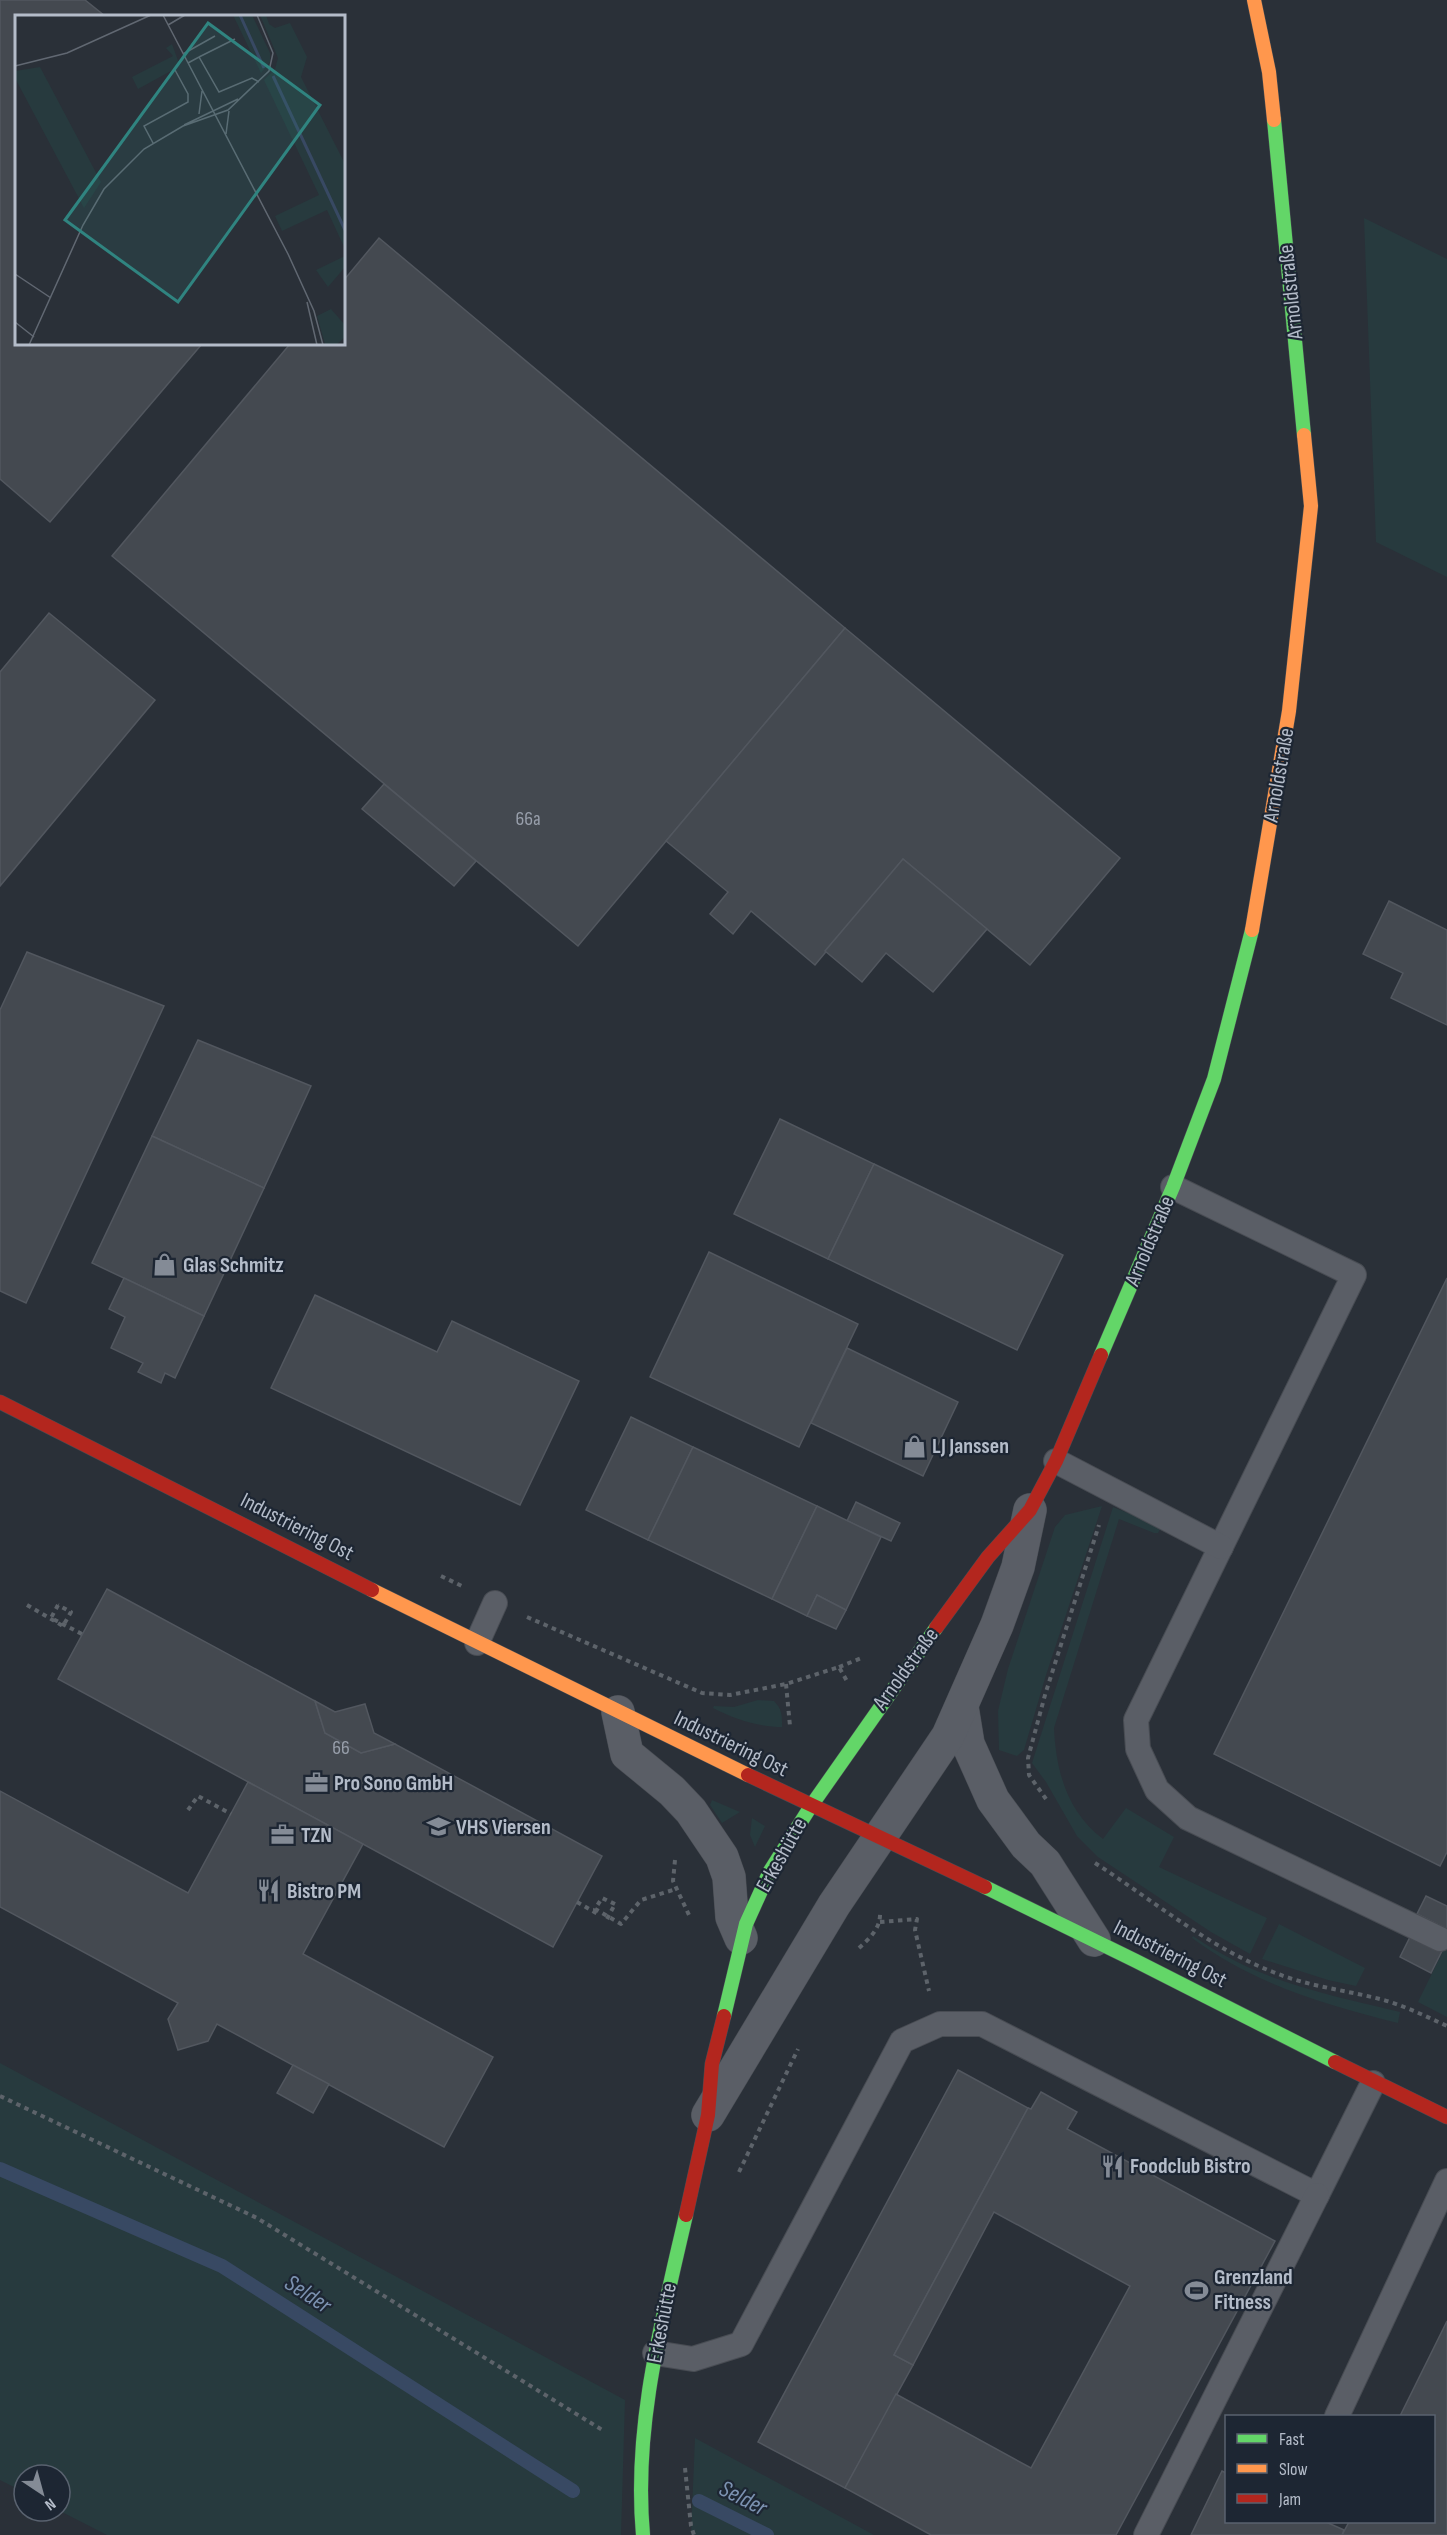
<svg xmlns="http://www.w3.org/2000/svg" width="1447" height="2535" viewBox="0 0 1447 2535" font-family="'Sofia Sans Condensed',sans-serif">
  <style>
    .green { fill: #273a3e }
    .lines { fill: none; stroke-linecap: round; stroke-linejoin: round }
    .stream { stroke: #384963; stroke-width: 14 }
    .building { fill: #444950; stroke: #52575f; stroke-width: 1.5 }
    .lane-casing { stroke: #484c53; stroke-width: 26 }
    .street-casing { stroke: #484c53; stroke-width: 34 }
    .fast-casing { stroke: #484c53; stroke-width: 15 }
    .slow-casing { stroke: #484c53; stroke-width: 15 }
    .jam-casing { stroke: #484c53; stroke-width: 15 }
    .path { stroke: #5d636a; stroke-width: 4; stroke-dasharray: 4.5 4.5; stroke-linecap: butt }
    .lane { stroke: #5a5e66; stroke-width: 24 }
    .street { stroke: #5a5e66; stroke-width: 33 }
    .fast { stroke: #63d668; stroke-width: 14 }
    .slow { stroke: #ff974d; stroke-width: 14 }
    .jam { stroke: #b3261e; stroke-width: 14 }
    .path-bridge { stroke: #5d636a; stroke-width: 4; stroke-dasharray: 4.5 4.5; stroke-linecap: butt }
    .labels { text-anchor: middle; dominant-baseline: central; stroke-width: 4.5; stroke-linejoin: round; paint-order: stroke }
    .number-label { font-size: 20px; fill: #989fab }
    .street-label { font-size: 22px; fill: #b4bcc9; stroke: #1d2633 }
    .poi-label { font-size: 22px; font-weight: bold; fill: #b4bcc9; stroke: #1d2633; text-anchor: start }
    .water-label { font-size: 24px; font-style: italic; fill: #7c92b1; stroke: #1d2633 }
    .inset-river { fill: none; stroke: #384963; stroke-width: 3 }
    .inset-road { fill: none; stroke: #616872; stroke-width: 1.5 }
    .view { fill: #308480; fill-opacity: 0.15; stroke: #308480; stroke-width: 3 }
    .inset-edge { fill: none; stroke: #b4bcc9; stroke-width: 3 }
  </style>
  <rect width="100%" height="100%" fill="#2a3038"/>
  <g class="green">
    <path d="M1364,218L1447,259V577L1376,542Z"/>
    <path d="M1102,1506L1046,1675L1024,1750L1017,1756L999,1750L998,1711L1008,1669L1055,1527L1065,1515Z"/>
    <path d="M1113,1507L1158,1525L1160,1529L1158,1533H1154L1119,1519L1054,1728C1056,1771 1067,1812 1103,1839L1126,1808L1174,1837L1159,1867L1267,1918L1250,1954L1211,1932L1098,1857L1077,1836L1046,1782L1032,1763Z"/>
    <path d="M758,1700L774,1701C782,1709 782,1715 782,1727C758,1727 734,1719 713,1708L714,1706L734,1707Z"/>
    <path d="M712,1800L740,1812L722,1823L710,1805Z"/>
    <path d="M752,1818L765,1826L755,1847L750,1835Z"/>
    <path d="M1279,1924L1365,1968L1356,1986L1328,1980L1262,1959Z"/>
    <path d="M1193,1936C1260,1982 1323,1993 1400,2012L1398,2023C1325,2005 1254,1984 1192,1938Z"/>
    <path d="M1447,1943V2017L1418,2002Z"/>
    <path d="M0,2063L625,2400L621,2535H107L60,2511V2475H24V2492L0,2480Z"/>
    <path d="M695,2438L874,2535H691Z"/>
  </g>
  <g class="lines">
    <g class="stream">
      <path d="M0,2169L222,2266L573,2491"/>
      <path d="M699,2501L767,2535"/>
    </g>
  </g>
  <g class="building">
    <path d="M0,0H85L105,16H16V344H202L50,522L0,479Z"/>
    <path d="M379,238L845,628L578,946L112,556L290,344H344V280Z"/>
    <path d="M49,613L155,700L0,886V672Z"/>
    <path d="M845,628L1120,858L1030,965L903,859L815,965L751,911L733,934L710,914L728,892L666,841Z"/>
    <path d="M384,784L476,861L454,886L362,809Z"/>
    <path d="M903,859L987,929L933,992L886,953L862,982L825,951Z"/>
    <path d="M1389,901L1447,930V1025L1391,998L1403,973L1363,954Z"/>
    <path d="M27,952L164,1006L26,1303L0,1291V1010Z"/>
    <path d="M198,1040L311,1086L264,1188L152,1136Z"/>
    <path d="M780,1119L874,1164L828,1259L734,1214Z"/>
    <path d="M152,1136L264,1188L204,1316L92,1263Z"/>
    <path d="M874,1164L1063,1255L1017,1350L828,1259Z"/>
    <path d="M709,1252L858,1324L799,1447L650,1377Z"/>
    <path d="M124,1278L204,1316L175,1378L165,1373L161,1383L138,1372L143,1363L111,1348L125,1317L109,1309Z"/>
    <path d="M1447,1278V1852L1440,1866L1214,1754Z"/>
    <path d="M315,1295L437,1352L452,1321L579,1381L520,1505L271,1388Z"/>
    <path d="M847,1348L958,1402L923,1476L811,1423Z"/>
    <path d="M631,1417L693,1447L648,1540L586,1510Z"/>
    <path d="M693,1447L817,1506L772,1599L648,1540Z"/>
    <path d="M856,1502L900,1523L891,1541L847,1521Z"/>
    <path d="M817,1506L881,1537L846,1610L817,1595L807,1616L772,1599Z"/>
    <path d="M107,1589L315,1701L325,1733L361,1753L395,1744L602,1856L553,1947L58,1679Z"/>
    <path d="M817,1595L846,1610L836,1629L807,1616Z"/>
    <path d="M315,1701L335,1712L365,1704L374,1733L395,1744L361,1753L325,1733Z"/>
    <path d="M248,1782L363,1844L303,1954L493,2057L444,2147L217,2024L208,2041L178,2050L168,2019L178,2003L0,1907V1791L188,1893Z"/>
    <path d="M1426,1896L1447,1906V1929L1417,1914Z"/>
    <path d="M1411,1935L1442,1951L1431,1973L1400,1957Z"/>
    <path d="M293,2065L329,2084L313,2113L277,2093Z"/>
    <path d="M958,2070L1028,2108L894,2355L913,2365L845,2488L758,2442Z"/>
    <path d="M1041,2092L1077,2112L1067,2129L1275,2241L1116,2535H931L845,2488L896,2394L1031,2468L1130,2286L994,2212L913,2365L894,2355L1028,2108L1031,2109Z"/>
    <path d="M1447,2321V2535H1342L1349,2522H1434V2416H1400Z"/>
    <path d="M1222,2471L1226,2473V2522H1326L1344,2530L1342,2535H1191Z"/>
  </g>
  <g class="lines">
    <defs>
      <g id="lane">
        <path d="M1173,1187L1354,1275L1136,1720L1138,1749L1157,1790L1188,1818L1440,1939"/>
        <path d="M1056,1461L1221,1547"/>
        <path d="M477,1643L495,1603"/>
        <path d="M655,2353L693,2359L741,2344L902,2041L940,2024H982L1317,2195L1373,2083"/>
        <path d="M1337,2416L1447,2181"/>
        <path d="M1146,2535L1317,2195"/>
      </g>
      <g id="street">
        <path d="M962,1707L968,1744L993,1800L1026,1845L1045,1863L1094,1940"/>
        <path d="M618,1712L627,1754L672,1791L691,1811L722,1857L729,1877L732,1917L741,1938"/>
        <path d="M708,2115L834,1905L948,1736L997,1625L1018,1567L1030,1510"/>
      </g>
      <g id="fast">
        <path d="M1274,120L1304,435"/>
        <path d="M1101,1355L1173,1187L1214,1079L1252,930"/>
        <path d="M985,1887L1136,1961L1335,2062"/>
        <path d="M724,2016L746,1924L770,1871L811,1806L936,1628"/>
        <path d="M643,2535C633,2427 662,2320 686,2215"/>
      </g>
      <g id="slow">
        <path d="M1254,0L1269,72L1274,120"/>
        <path d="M1252,930L1289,711L1311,506L1304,435"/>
        <path d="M372,1590L748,1775"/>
      </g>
      <g id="jam">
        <path d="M0,1402L372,1590"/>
        <path d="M936,1628L988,1557L1030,1510L1056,1461L1101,1355"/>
        <path d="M748,1775L985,1887"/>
        <path d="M1335,2062L1447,2117"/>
        <path d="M686,2215L708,2115L712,2064L724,2016"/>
      </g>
    </defs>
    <use href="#lane" class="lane-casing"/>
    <use href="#street" class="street-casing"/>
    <use href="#fast" class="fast-casing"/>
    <use href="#slow" class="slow-casing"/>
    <use href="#jam" class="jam-casing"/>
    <g class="path">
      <path d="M441,1576L464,1587"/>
      <path d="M27,1605L63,1626L71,1612L58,1605"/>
      <path d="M527,1617L702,1693L730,1695L786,1684L839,1667L848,1683"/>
      <path d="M839,1667L864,1657"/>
      <path d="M786,1684L790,1726"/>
      <path d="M1046,1799L1029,1775L1028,1758L1045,1695L1099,1525"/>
      <path d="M188,1810L198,1796L231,1814"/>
      <path d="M675,1860L673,1881L689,1915"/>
      <path d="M1095,1863C1154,1901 1208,1947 1273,1972C1307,1986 1344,1990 1380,1999C1403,2005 1425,2016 1447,2026"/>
      <path d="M577,1902L598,1914"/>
      <path d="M615,1904L602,1898L595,1909L621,1924L641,1900L676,1889"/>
      <path d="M880,1922L917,1919L915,1930L929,1991"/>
      <path d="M859,1948C870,1938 881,1928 880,1912"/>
      <path d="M0,2096L257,2218L604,2431"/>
      <path d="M739,2172L798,2049"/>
      <path d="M685,2468L691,2526L694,2535"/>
    </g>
    <use href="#lane" class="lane"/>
    <use href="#street" class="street"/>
    <use href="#fast" class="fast"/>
    <use href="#slow" class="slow"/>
    <use href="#jam" class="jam"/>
    <g class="path-bridge">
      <path d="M58,1605L51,1618L82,1634"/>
      <path d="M607,1919L615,1904"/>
    </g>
  </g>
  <defs>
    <symbol id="shop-bare" viewBox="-9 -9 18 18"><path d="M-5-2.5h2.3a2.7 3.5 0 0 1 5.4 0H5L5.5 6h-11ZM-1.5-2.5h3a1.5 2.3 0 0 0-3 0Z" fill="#848b96" stroke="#1d2633" stroke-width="2.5" paint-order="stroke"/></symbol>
    <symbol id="office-bare" viewBox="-9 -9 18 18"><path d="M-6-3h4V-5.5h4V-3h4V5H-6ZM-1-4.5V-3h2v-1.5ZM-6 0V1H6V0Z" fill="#848b96" stroke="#1d2633" stroke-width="2.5" paint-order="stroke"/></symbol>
    <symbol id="university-bare" viewBox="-9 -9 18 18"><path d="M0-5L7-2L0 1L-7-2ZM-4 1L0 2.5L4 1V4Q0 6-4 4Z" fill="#848b96" stroke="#1d2633" stroke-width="2.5" paint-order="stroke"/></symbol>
    <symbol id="restaurant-bare" viewBox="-9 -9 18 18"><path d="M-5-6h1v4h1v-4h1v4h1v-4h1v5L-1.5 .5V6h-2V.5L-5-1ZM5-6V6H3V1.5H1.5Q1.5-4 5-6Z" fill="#848b96" stroke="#1d2633" stroke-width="2.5" paint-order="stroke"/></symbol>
    <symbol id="stadium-bare" viewBox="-9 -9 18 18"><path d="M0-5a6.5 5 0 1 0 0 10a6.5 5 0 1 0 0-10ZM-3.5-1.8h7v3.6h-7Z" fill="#848b96" stroke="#1d2633" stroke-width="2.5" paint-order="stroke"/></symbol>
  </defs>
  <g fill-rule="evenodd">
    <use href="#shop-bare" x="148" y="1248" width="33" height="33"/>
    <use href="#shop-bare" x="898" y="1430" width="33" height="33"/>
    <use href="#office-bare" x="300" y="1766" width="33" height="33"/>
    <use href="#university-bare" x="422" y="1810" width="33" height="33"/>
    <use href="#office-bare" x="266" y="1818" width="33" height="33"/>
    <use href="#restaurant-bare" x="252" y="1874" width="33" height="33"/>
    <use href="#restaurant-bare" x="1096" y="2150" width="33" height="33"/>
    <use href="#stadium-bare" x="1180" y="2274" width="33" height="33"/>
  </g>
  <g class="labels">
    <g class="number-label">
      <text x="528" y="819">66a</text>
      <text x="341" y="1748">66</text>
    </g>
    <g class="street-label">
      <text transform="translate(1291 292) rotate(-96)">Arnoldstraße</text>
      <text transform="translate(1279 775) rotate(-80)">Arnoldstraße</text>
      <text transform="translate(1150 1241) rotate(-67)">Arnoldstraße</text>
      <text transform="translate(297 1527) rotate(27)">Industriering Ost</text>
      <text transform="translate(906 1669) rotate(-54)">Arnoldstraße</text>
      <text transform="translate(731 1744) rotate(26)">Industriering Ost</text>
      <text transform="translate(782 1855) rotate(-61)">Erkeshütte</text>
      <text transform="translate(1170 1954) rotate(27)">Industriering Ost</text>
      <text transform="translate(662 2323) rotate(-79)">Erkeshütte</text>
    </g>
    <g class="poi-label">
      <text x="183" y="1265">Glas Schmitz</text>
      <text x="932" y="1446">LJ Janssen</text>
      <text x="334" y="1783">Pro Sono GmbH</text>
      <text x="456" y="1827">VHS Viersen</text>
      <text x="301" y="1835">TZN</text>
      <text x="287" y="1891">Bistro PM</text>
      <text x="1130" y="2166">Foodclub Bistro</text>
      <text x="1214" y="2277">Grenzland<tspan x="1214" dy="25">Fitness</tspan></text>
    </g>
    <g class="water-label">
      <text transform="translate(308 2294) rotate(33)">Selder</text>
      <text transform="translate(743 2498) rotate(27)">Selder</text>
    </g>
  </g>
  <g transform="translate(15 15)">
    <rect width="330" height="330" fill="#2a3038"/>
    <path d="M218,0H237L255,38V47L246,58ZM245,0H251L254,9L260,13L275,8L292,42L286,62L330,149V234L312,195L267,216L260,201L304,180L249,65L260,54L263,43ZM157,29L165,51L123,74L117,62L158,41L151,33ZM25,52L86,167L69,193L0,63V56ZM330,241V252L313,272L301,255ZM316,294L330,310V322L321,330L310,329L302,301Z" fill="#273a3e"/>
    <path class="inset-river" d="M225,0L249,53M258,61L330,215"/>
    <path class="inset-road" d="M148,0L273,239L299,296L308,330M153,10L170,0M168,39L200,21M184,42L220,24M173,48L184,42L204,77L237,63L244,67M0,51L52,38L136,0M184,99L187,76M169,110L223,84M211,119L214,96M138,128L129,111L173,87V79L160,55M0,259L36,283M292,287L302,330M0,307L19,322M14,330L68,210L89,174L129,134L168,111L213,95L254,56L258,38L242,0"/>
    <path class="view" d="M193,8L305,90L163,287L50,205Z"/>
    <rect width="330" height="330" class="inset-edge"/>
  </g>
  <rect x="1225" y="2415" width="210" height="108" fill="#1d2633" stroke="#59626f" stroke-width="1.5"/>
  <rect x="1237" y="2434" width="30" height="9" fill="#63d668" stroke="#59626f" stroke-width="1.5"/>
  <text x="1279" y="2445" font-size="18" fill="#b4bcc9">Fast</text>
  <rect x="1237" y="2464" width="30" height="9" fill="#ff974d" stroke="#59626f" stroke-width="1.5"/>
  <text x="1279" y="2475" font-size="18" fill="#b4bcc9">Slow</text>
  <rect x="1237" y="2494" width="30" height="9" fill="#b3261e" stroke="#59626f" stroke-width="1.5"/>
  <text x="1279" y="2505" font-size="18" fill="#b4bcc9">Jam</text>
  <g transform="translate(42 2493) rotate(144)"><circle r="28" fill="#1d2633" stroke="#59626f" stroke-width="1.5"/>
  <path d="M0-4.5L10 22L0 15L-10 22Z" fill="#848b96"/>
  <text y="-9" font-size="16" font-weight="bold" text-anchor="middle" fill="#b4bcc9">N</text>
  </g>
</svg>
